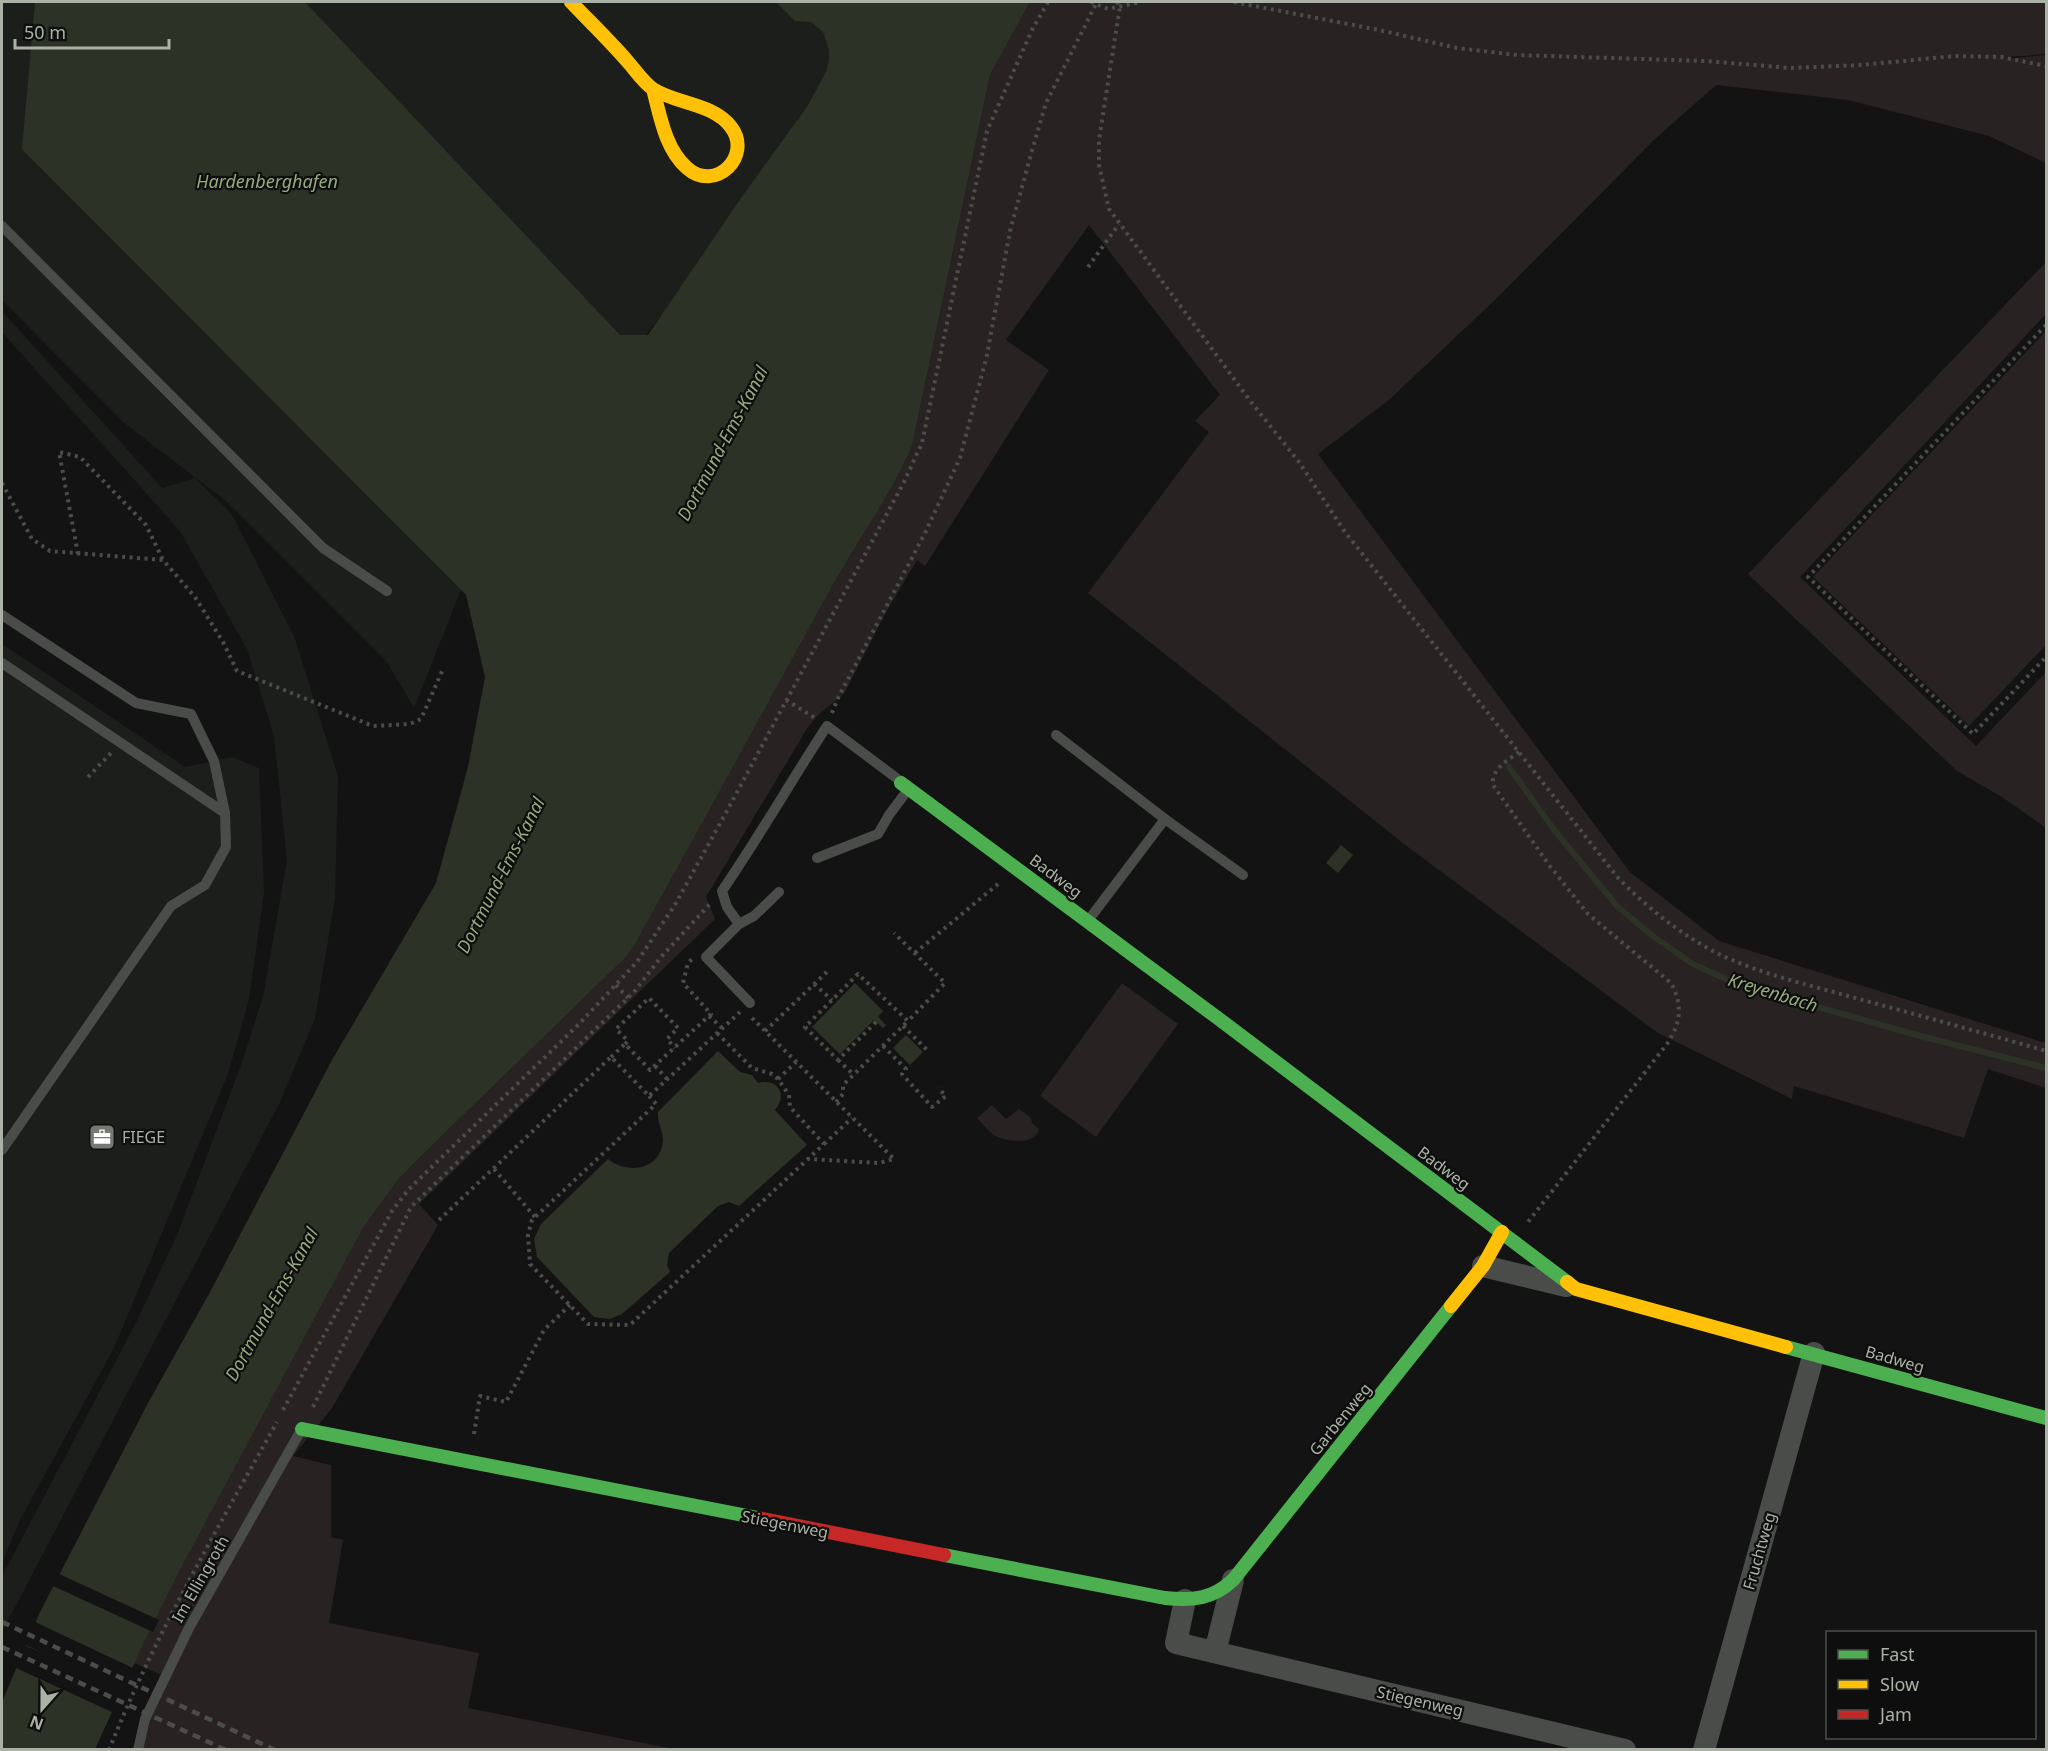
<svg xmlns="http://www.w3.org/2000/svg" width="2048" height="1751" viewBox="0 0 2048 1751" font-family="'Noto Sans',sans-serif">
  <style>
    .built { fill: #1c1e1c }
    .green { fill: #282322 }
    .water { fill: #2d3227 }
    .pier { fill: #121312 }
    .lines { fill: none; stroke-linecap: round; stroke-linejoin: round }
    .stream { stroke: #2d3227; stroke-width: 6 }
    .path { stroke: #4b4d4a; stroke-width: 4; stroke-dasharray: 3 4.5; stroke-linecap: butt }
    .lane { stroke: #494c48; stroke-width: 10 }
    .street { stroke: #494c48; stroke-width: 22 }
    .fast { stroke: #4caf50; stroke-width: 14 }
    .slow { stroke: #ffc107; stroke-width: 14 }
    .jam { stroke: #c62828; stroke-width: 14 }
    .rail { stroke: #4b4d4a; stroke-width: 4.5; stroke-dasharray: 8 6; stroke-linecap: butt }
    .labels { text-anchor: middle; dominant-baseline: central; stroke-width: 4.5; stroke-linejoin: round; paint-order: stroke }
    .street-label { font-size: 16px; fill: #a9b2a4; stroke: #0d0e0d }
    .poi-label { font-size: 16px; fill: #a9b2a4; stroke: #0d0e0d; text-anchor: start }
    .water-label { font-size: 18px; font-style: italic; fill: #96ab7d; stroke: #0d0e0d }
  </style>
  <rect width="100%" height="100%" fill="#121312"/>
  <g class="built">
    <path d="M2,2H893L729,232L649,331L461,590L414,708L387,662L226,501L123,422L2,300Z"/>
    <path d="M2,311L162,488L195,478L231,513L294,636L338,776L335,898L315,1019L280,1102L2,1632V1576L136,1323L177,1235L241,1065L263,997L287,860L274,736L247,649L180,531L2,332Z"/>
    <path d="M2,644L185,767L233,757L259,768L264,893L249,999L228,1074L114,1348L20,1520L2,1563Z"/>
  </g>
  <g class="green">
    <path d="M1030,2H2046V54L2006,57L2015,58L2046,55V163L1989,136L1848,100L1716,85L1656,138L1497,298L1390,399L1318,454L1630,872L1719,941L2046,1043V1088L1988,1069L1964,1138L1794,1086L1792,1099L1658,1033L1408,847L1088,593L1209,432L1195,421L1220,395L1089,225L1006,340L1049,370L925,566L917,560L885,614L844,694L819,714L808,727L706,897L715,919L419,1204L438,1225L332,1408L293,1456L331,1465V1537L343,1540L329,1623L479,1653L468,1708L674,1749L133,1750L169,1678L134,1663L178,1574L363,1228L397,1181L417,1160L625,958L634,946C700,828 764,710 829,592C856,543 890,497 912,446L990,75Z"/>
    <path d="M2046,262V314L1800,577L1976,746L2046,672V828L2002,797L1957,771L1748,574Z"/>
    <path d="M2046,331V645L1969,726L1813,577Z"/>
    <path d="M1122,983L1178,1024L1096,1137L1040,1096Z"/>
    <path d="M992,1105L1006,1119L1019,1109L1031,1118L1032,1123L1039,1129C1036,1146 1005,1142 994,1135C988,1131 982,1123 977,1118Z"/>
  </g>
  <g class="water">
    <path d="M35,2H305L620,335H648L741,198L807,107L826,72L829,61V49L823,32L811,22L795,21L776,2H1030L990,75L912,446C890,497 856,543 829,592C764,710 700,828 634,946L625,958L417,1160L397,1181L363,1228L178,1574L140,1651L95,1749L2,1750V1702L39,1614L148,1403L210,1292L332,1060L436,883L468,767L485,677L466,595L22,149Z"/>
    <path d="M1341,845L1353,855L1338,873L1326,863Z"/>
    <path d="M855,983L883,1011L878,1017L886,1025L883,1028L874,1020L840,1054L812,1027Z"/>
    <path d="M906,1035L923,1052L910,1065L893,1048Z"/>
    <path d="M718,1051L740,1072L752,1075L758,1083C778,1078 788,1095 775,1110L807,1145L739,1206L729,1202L718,1206L669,1253L667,1265L670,1272L622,1314L610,1319L594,1317L537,1257L534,1239L541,1224L608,1159C628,1175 661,1170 663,1140C663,1130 657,1122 658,1112Z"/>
  </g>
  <g class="pier">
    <path d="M57,1573L159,1620L153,1632L51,1585Z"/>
    <path d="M33,1621L135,1669L114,1713L14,1667L23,1645L46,1654L23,1644Z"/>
  </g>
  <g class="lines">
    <path class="stream" d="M1509,767L1555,831L1618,907L1654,937L1693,964L1737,984L1913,1034L2046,1068"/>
    <g class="path">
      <path d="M1091,2L1108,9L1141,2"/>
      <path d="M1117,2L1120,6L1099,140V165L1109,209L1251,402L1299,462L1345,532L1619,879C1647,907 1674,929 1709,949C1752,972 1802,983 1848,996C1914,1014 1980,1032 2046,1051"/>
      <path d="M1234,2L1379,30L1457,48L1517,55L1705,61L1791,68L1861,65L1955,56L2001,57L2046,66"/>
      <path d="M1088,267L1119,224"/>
      <path d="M2046,325L1808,577L1973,734L2046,657"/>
      <path d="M2,483L32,539L50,551L163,560L195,597L223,642L237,671L373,726L410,724L421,719L443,669"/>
      <path d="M78,554L59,452L80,457L146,525L163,560"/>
      <path d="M786,700L815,718"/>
      <path d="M832,713L838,698L925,533L960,458L987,355L1010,231L1031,154L1046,103L1097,2"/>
      <path d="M1519,752C1507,761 1491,769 1493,785L1549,865L1588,914L1671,983C1683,1005 1681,1023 1667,1044L1528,1222"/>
      <path d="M88,777L111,753"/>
      <path d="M915,953L998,884"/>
      <path d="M814,984L832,1000"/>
      <path d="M616,985L628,998"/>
      <path d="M709,1016L722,1028"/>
      <path d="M752,1018L894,1159L879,1163L808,1159"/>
      <path d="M876,1022L838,1060L805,1027L858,974L908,1021L945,983L894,933"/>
      <path d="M903,1026L929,1052"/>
      <path d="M765,1031L830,969"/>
      <path d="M625,1044L628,1041L616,1029L649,998L678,1028L667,1039L675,1048"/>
      <path d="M883,1046L906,1069L902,1074L932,1107L946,1096L938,1088"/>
      <path d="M611,1057L625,1044L650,1070L711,1014L683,983L688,963L693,958"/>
      <path d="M838,1060L854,1075"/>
      <path d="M655,1066L667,1079"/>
      <path d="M778,1079L796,1062"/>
      <path d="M649,1096L656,1104L532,1220L528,1235L530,1264L588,1324L630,1325L824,1144L790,1107L789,1095L778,1079L772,1074L752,1068L717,1033"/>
      <path d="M836,1102L843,1094V1085L908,1021"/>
      <path d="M824,1144L852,1118"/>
      <path d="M494,1169L535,1217"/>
      <path d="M439,1220L611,1057L649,1096L740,1012"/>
      <path d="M313,1407L411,1207L634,992L661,957L710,904"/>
      <path d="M283,1410L392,1211L409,1189L579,1024L637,962L676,903L722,820L904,482L922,443L987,131L1032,30L1048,2"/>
      <path d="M474,1434L480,1396L506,1402L544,1330L570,1305"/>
      <path d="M109,1750C155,1635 217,1529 277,1422"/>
    </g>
    <g class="lane">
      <path d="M2,226L323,548L387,591"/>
      <path d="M2,615L136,703L191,714L214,761L225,813L226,847L205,885L171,906L2,1150"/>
      <path d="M2,663L225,813"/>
      <path d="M1056,735L1165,819L1090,918"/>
      <path d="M1165,819L1243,875"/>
      <path d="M817,858L878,834L889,815L907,791"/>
      <path d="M739,924L727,907L722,891C759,837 791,781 827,726L899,780"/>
      <path d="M750,1003L706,957L739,924L754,916L779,892"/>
      <path d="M138,1750L145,1719L189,1628L300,1432"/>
    </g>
    <g class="street">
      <path d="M1483,1266L1566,1286"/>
      <path d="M1185,1600L1176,1643L1625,1750"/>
      <path d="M1215,1652L1233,1580"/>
      <path d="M1704,1750L1814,1353"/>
    </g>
    <g class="fast">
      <path d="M901,783L1215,1016L1567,1282"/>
      <path d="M1786,1347L2046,1418"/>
      <path d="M302,1429L758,1518"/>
      <path d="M944,1555L1165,1598C1192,1601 1213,1599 1233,1580L1451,1306"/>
    </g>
    <g class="slow">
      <path d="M571,2C590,22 610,41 628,62C636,71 643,82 653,89C676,104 713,103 731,127C753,156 715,193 687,168C665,149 660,115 653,89"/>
      <path d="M1567,1282L1576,1289L1786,1347"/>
      <path d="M1451,1306L1483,1266L1502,1232"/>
    </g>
    <path class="jam" d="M758,1518L944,1555"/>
    <g class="rail">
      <path d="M2,1622L275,1750"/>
      <path d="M2,1647L226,1750"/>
    </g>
  </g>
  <defs>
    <symbol id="office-square" viewBox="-11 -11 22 22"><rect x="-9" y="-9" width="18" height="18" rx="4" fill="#747a71" stroke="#0d0e0d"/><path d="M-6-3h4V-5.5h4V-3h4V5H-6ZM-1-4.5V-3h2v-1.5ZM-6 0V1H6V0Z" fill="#fff"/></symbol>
  </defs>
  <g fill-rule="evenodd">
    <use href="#office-square" x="87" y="1122" width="30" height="30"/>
  </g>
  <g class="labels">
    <g class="street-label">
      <text transform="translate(1056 876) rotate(37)">Badweg</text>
      <text transform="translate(1444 1168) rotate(37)">Badweg</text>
      <text transform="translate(1895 1359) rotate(16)">Badweg</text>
      <text transform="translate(1340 1419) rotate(-51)">Garbenweg</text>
      <text transform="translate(785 1524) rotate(11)">Stiegenweg</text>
      <text transform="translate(1759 1551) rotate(-74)">Fruchtweg</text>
      <text transform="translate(200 1579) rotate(-60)">Im Ellingroth</text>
      <text transform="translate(1420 1701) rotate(13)">Stiegenweg</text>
    </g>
    <g class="poi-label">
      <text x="122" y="1137">FIEGE</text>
    </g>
    <g class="water-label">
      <text x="267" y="181">Hardenberghafen</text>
      <text transform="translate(722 443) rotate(-62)">Dortmund-Ems-Kanal</text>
      <text transform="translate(500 875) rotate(-63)">Dortmund-Ems-Kanal</text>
      <text transform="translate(1773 992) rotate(17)">Kreyenbach</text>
      <text transform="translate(271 1304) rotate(-61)">Dortmund-Ems-Kanal</text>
    </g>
  </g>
  <rect width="2048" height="1751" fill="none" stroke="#a9b2a4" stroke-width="6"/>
  <rect x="1826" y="1631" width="210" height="108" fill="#0d0e0d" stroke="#4b5049" stroke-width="1.5"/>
  <rect x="1838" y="1650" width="30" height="9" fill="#4caf50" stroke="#4b5049" stroke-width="1.5"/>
  <text x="1880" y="1661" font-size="18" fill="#a9b2a4">Fast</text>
  <rect x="1838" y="1680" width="30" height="9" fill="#ffc107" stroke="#4b5049" stroke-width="1.5"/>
  <text x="1880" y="1691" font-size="18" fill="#a9b2a4">Slow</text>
  <rect x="1838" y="1710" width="30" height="9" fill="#c62828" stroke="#4b5049" stroke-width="1.5"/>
  <text x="1880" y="1721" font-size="18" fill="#a9b2a4">Jam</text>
  <g transform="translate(42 1709) rotate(201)" stroke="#0d0e0d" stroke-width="4.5" paint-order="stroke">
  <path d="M0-4.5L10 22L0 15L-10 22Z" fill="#a9b2a4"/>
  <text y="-9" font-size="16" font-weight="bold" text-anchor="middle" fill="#a9b2a4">N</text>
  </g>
  <path d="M15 39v9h154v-9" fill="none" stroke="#a9b2a4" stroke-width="3"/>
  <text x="24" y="39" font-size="18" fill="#a9b2a4" stroke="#0d0e0d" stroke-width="4.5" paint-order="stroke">50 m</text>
</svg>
